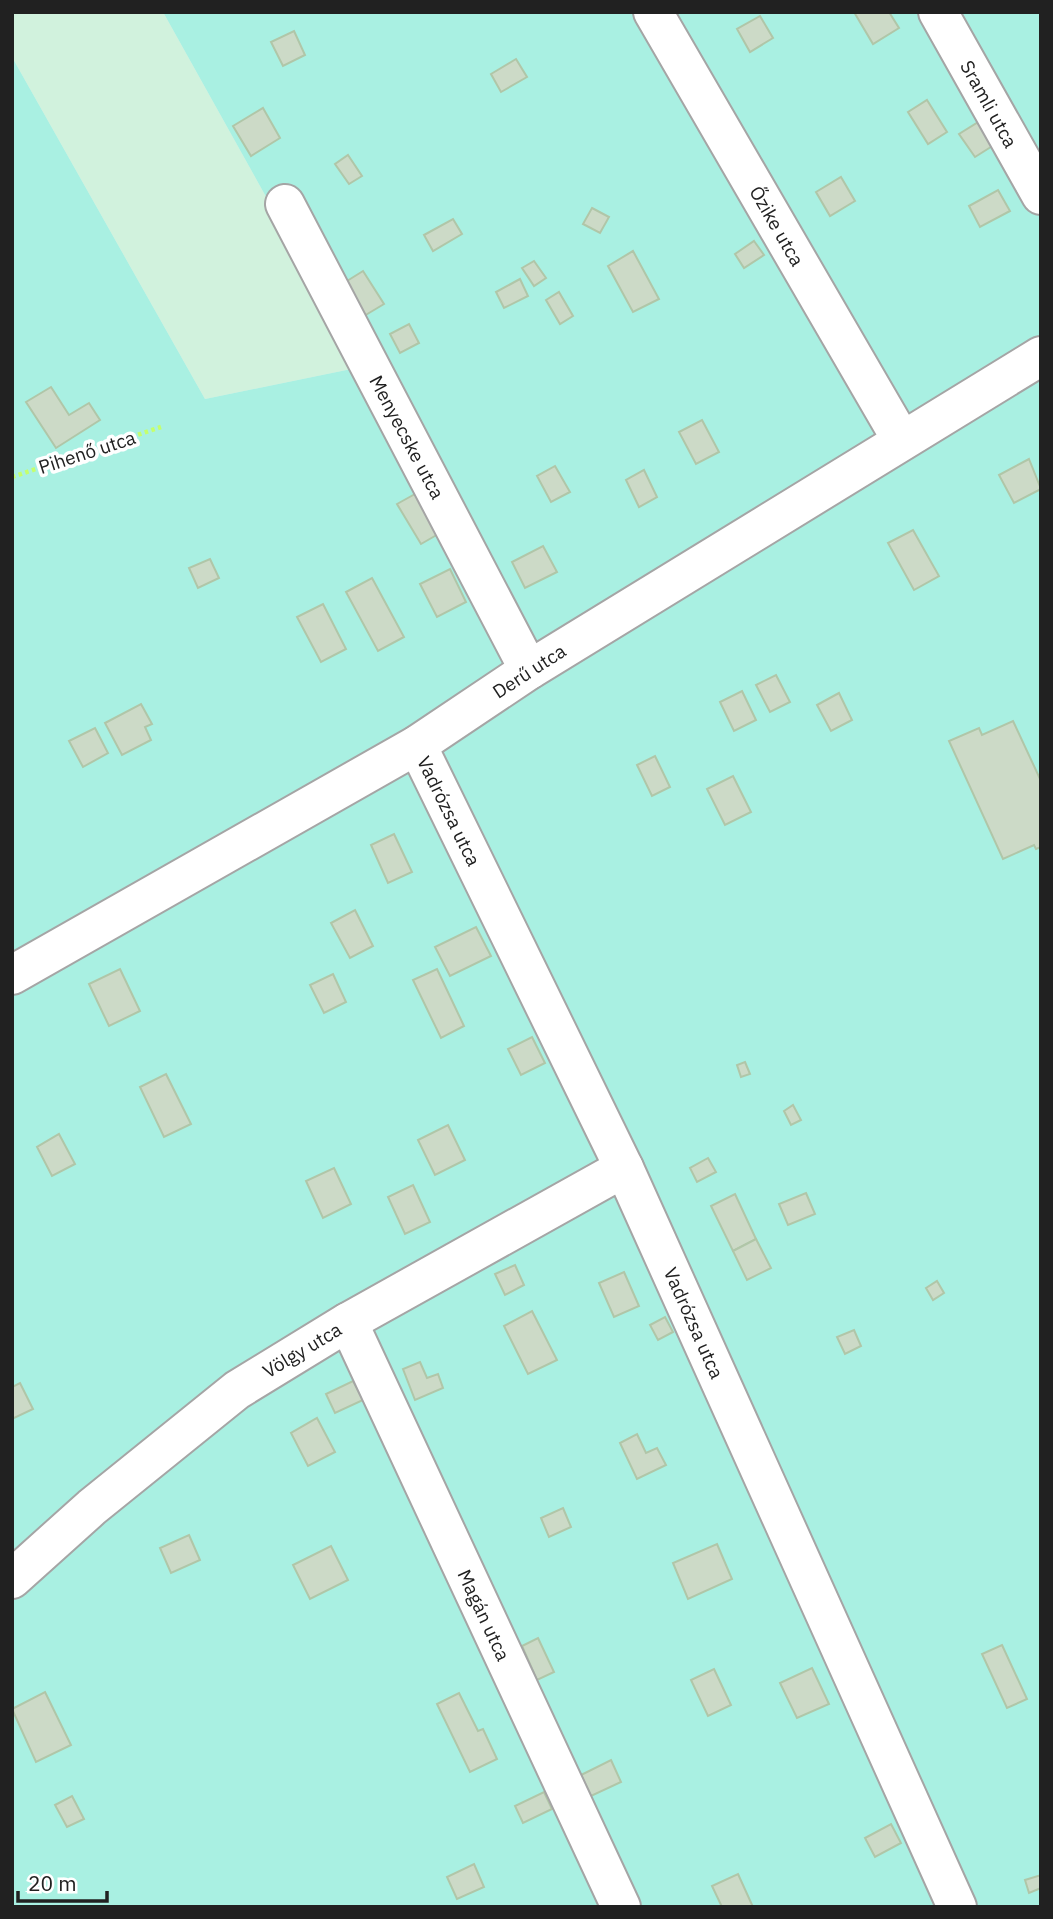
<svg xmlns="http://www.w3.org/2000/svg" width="1053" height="1919" viewBox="0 0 1053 1919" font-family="'IBM Plex Sans',sans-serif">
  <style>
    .farmland { fill: #d1f2dd }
    .grass { fill: #a9f0e2 }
    .building { fill: #ccdac7; stroke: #b0c6a8; stroke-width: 2 }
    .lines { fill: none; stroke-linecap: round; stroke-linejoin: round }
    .minor-casing { stroke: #a5a5a5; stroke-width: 42 }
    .path { stroke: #c5ff6c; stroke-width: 4.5; stroke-dasharray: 3.5 3.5; stroke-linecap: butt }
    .minor { stroke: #fff; stroke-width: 38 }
    .labels { text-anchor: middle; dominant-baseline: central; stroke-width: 7; stroke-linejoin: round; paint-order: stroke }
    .street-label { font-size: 19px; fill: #212121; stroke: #fff }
  </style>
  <rect width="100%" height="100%" fill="#e8f2e7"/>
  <path class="farmland" d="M12,12H163L361,367L205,399L12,57Z"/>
  <path class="grass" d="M163,12H1041V1907H12V57L205,399L361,367Z"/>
  <g class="building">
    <path d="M854,12H889L899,28L873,44Z"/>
    <path d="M760,16L773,38L750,52L737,29Z"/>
    <path d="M294,31L305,55L283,66L271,42Z"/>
    <path d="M516,59L527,77L501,92L491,74Z"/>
    <path d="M927,100L947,132L928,144L908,112Z"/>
    <path d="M263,108L280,138L251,156L233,126Z"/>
    <path d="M980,121L994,145L975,157L959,134Z"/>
    <path d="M348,155L362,176L349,184L335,164Z"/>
    <path d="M841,177L855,201L830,216L816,192Z"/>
    <path d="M998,190L1010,211L980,227L969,206Z"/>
    <path d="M592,208L609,217L600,233L583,224Z"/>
    <path d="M453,219L462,234L433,251L424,235Z"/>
    <path d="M754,241L764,255L744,268L735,254Z"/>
    <path d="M633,251L659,299L633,312L608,266Z"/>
    <path d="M534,261L546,278L534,286L522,268Z"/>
    <path d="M363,271L384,304L359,319L339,286Z"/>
    <path d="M520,279L528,296L504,308L496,292Z"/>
    <path d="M559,292L573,316L560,324L546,300Z"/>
    <path d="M409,324L419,343L400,353L390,334Z"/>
    <path d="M51,387L69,415L89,403L100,420L56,448L26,402Z"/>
    <path d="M702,420L719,452L696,464L679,432Z"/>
    <path d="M1029,459L1041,489L1014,503L999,475Z"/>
    <path d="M555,466L570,492L551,502L537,476Z"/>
    <path d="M644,470L657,497L639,507L626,480Z"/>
    <path d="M424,489L447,529L421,544L397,504Z"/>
    <path d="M913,530L939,576L914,590L888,543Z"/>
    <path d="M543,546L557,572L525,588L512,562Z"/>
    <path d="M210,559L219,578L198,588L189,568Z"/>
    <path d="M450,569L466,602L437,617L420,584Z"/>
    <path d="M372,578L404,637L378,651L346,592Z"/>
    <path d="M323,604L346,649L321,662L297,617Z"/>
    <path d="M776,675L790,702L770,712L756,685Z"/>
    <path d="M742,691L756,720L734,731L720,702Z"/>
    <path d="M839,693L852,720L831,731L817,705Z"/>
    <path d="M141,704L152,724L145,727L151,740L122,755L105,723Z"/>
    <path d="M1013,721L1041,781V847L1036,849L1034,845L1003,859L949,741L979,728L982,735Z"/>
    <path d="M95,728L108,753L83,767L69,741Z"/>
    <path d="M655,756L670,787L652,796L637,765Z"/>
    <path d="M733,776L751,812L725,825L707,789Z"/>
    <path d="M394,834L412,872L388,883L371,845Z"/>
    <path d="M355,910L373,946L350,958L331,923Z"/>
    <path d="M476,927L491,956L450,976L435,947Z"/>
    <path d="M120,969L140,1011L109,1026L89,984Z"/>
    <path d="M437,969L464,1026L441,1038L413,980Z"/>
    <path d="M333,974L346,1002L324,1013L310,985Z"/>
    <path d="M532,1037L545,1063L521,1075L508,1049Z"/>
    <path d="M745,1062L750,1074L741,1077L737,1065Z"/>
    <path d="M166,1074L191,1124L164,1137L140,1087Z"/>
    <path d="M793,1105L801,1120L791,1125L784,1111Z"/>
    <path d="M448,1125L465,1160L435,1175L418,1140Z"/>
    <path d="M59,1134L75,1164L52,1176L37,1147Z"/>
    <path d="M708,1158L716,1172L697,1182L690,1168Z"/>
    <path d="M334,1168L351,1204L323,1218L306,1181Z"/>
    <path d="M413,1185L430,1222L405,1234L388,1197Z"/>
    <path d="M806,1193L815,1214L788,1225L779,1204Z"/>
    <path d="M735,1194L756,1239L733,1251L711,1206Z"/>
    <path d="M756,1239L771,1268L747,1280L733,1251Z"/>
    <path d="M515,1265L524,1285L505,1295L495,1274Z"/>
    <path d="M624,1272L639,1306L614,1317L599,1283Z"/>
    <path d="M937,1281L944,1293L933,1300L926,1288Z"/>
    <path d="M532,1311L557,1360L528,1374L504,1326Z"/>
    <path d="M665,1317L673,1332L658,1340L650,1325Z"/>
    <path d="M854,1330L861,1346L845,1354L837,1337Z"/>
    <path d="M420,1362L427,1378L438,1374L443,1388L415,1400L403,1369Z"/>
    <path d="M353,1381L363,1400L335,1413L326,1394Z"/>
    <path d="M20,1383L33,1409L12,1419V1387Z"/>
    <path d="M317,1418L335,1452L308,1466L291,1433Z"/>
    <path d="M637,1434L646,1453L657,1448L666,1465L637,1479L620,1443Z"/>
    <path d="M563,1508L571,1527L549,1537L541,1518Z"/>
    <path d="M189,1535L200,1560L171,1573L160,1548Z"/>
    <path d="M717,1544L732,1579L688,1599L673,1563Z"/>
    <path d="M331,1546L348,1580L310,1599L293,1565Z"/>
    <path d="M538,1638L554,1672L537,1680L522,1646Z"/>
    <path d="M1002,1645L1027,1699L1007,1708L982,1654Z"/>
    <path d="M812,1668L829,1704L797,1718L780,1683Z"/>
    <path d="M714,1669L731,1705L708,1716L691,1680Z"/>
    <path d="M45,1692L71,1745L36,1762L12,1709Z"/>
    <path d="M459,1693L478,1731L483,1729L497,1759L470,1772L437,1704Z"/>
    <path d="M611,1760L621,1782L591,1796L581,1775Z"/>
    <path d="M544,1792L552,1809L523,1823L515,1806Z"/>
    <path d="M72,1796L84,1819L67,1827L55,1805Z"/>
    <path d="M891,1824L901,1843L875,1857L865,1838Z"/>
    <path d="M474,1864L484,1887L457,1899L447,1877Z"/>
    <path d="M738,1874L753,1907H722L712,1886Z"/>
    <path d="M1041,1875V1888L1029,1893L1025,1880Z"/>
  </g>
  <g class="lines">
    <defs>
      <g id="minor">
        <path d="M653,12L901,439"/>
        <path d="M938,12L1041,195"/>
        <path d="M285,204L529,670"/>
        <path d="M417,745L624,1168L957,1907"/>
        <path d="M12,975L417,745L529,670L1041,356"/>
        <path d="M348,1322L621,1907"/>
        <path d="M12,1579L92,1507L237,1390L348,1322L624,1168"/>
      </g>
    </defs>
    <use href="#minor" class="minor-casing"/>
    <path class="path" d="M12,477L161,427"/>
    <use href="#minor" class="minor"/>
  </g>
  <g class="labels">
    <g class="street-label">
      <text transform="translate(989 104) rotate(61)">Sramli utca</text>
      <text transform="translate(777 226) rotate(60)">Őzike utca</text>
      <text transform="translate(407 437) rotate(62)">Menyecske utca</text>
      <text transform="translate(87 452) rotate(-18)">Pihenő utca</text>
      <text transform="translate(529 671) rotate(-33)">Derű utca</text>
      <text transform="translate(449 811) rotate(64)">Vadrózsa utca</text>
      <text transform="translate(694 1323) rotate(66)">Vadrózsa utca</text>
      <text transform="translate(302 1350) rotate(-31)">Völgy utca</text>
      <text transform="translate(484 1615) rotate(65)">Magán utca</text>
    </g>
  </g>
  <rect width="1053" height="1919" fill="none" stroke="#212121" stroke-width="28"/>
  <path d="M18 1891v10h89v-10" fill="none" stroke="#212121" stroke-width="3.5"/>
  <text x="28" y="1891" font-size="21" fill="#212121" stroke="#ffffff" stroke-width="5" paint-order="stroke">20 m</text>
</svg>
